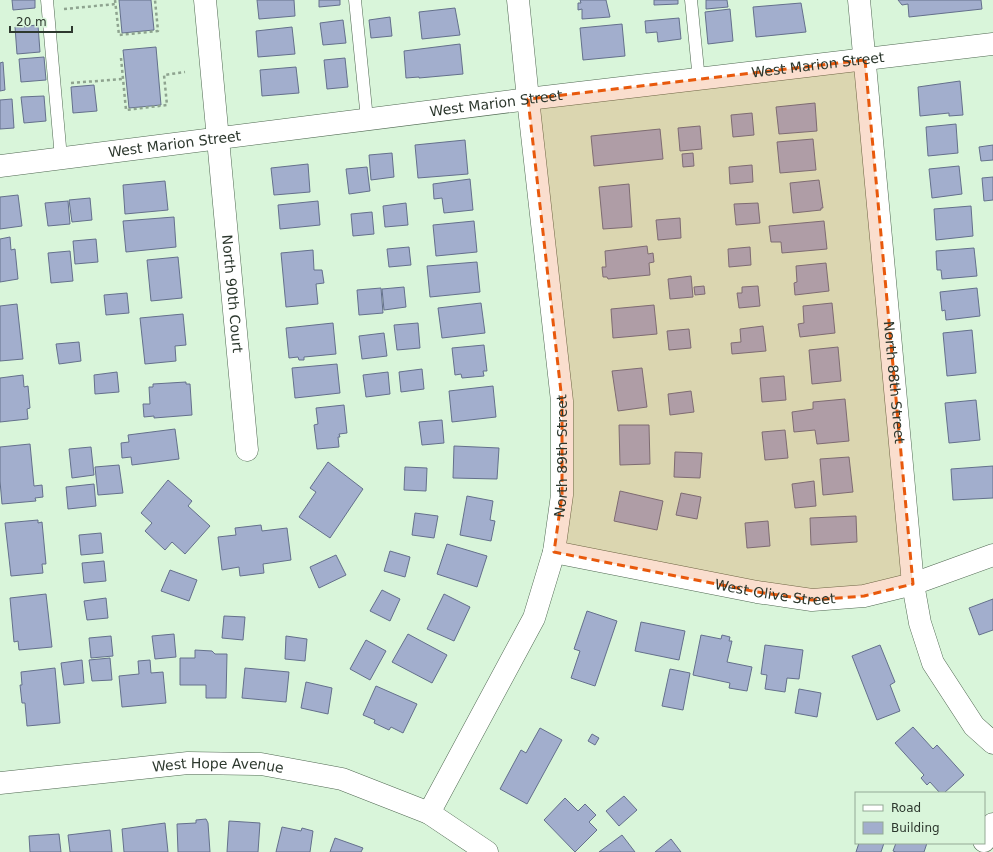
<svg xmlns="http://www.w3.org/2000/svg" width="993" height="852" viewBox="0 0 993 852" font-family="'DejaVu Sans',sans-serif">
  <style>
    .building { fill: #a2aecd; stroke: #64708c }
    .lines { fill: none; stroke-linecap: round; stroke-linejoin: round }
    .service-casing { stroke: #506852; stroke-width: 13 }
    .minor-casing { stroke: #506852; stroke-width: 23 }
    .path { stroke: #8ea38f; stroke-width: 2.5; stroke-dasharray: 3 3; stroke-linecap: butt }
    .service { stroke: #fff; stroke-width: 12 }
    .minor { stroke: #fff; stroke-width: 22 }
    .marked { fill: #e8590c; fill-opacity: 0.2; stroke: #e8590c; stroke-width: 3; stroke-dasharray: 8 5; stroke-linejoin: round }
    .labels { text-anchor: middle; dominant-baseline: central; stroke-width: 3; stroke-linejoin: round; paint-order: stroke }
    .street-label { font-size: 14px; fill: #2d382e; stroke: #d9f5da }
  </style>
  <rect width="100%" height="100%" fill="#d9f5da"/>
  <g class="building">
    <path d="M12,0H35V8L13,10Z"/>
    <path d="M119,0H151L154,30L122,33Z"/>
    <path d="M257,0H294L295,16L259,19Z"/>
    <path d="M319,0H340V5L319,7Z"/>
    <path d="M580,0H606L610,17L582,19V9L578,10V3H581Z"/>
    <path d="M654,0H678V4L654,5Z"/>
    <path d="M706,0H727L728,7L706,9Z"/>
    <path d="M898,0H981L982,9L909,17L908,4L902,5Z"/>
    <path d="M801,3L806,32L756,37L753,7Z"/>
    <path d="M455,8L460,35L422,39L419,12Z"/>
    <path d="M730,9L733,41L708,44L705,12Z"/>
    <path d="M390,17L392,36L371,38L369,20Z"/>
    <path d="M679,18L681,39L658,42L657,32L646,33L645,21Z"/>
    <path d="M343,20L346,43L323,45L320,23Z"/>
    <path d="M622,24L625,56L583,60L580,28Z"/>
    <path d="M38,25L40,52L17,54L15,27Z"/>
    <path d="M292,27L295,54L258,57L256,31Z"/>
    <path d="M460,44L463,74L419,78V77L406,78L404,51Z"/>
    <path d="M156,47L161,105L129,108L123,50Z"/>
    <path d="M44,57L46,80L21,82L19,59Z"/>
    <path d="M345,58L348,87L327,89L324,60Z"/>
    <path d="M3,62L5,90L0,91V63Z"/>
    <path d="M296,67L299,93L262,96L260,70Z"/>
    <path d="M960,81L963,115L949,116V113L920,116L918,87Z"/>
    <path d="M94,85L97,111L73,113L71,87Z"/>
    <path d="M44,96L46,121L24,123L21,97Z"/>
    <path d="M12,99L14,128L0,129V100Z"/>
    <path d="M815,103L817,131L779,134L776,107Z"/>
    <path d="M752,113L754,135L733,137L731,115Z"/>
    <path d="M956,124L958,153L928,156L926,127Z"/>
    <path d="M700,126L702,149L680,151L678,128Z"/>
    <path d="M660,129L663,159L594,166L591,136Z"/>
    <path d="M813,139L816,170L780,173L777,142Z"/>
    <path d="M465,140L468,174L418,178L415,145Z"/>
    <path d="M993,145V160L981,161L979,147Z"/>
    <path d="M392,153L394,177L371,180L369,155Z"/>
    <path d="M693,153L694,166L683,167L682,154Z"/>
    <path d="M308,164L310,192L274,195L271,168Z"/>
    <path d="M752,165L753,182L730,184L729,167Z"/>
    <path d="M959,166L962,194L932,198L929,169Z"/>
    <path d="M367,167L370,191L349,194L346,169Z"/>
    <path d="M993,177V200L984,201L982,178Z"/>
    <path d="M470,179L473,210L444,213L442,198L434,199L433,184Z"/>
    <path d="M819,180L823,208H821V210L793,213L790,183Z"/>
    <path d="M165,181L168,210L125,214L123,185Z"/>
    <path d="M629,184L632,227L603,229L599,187Z"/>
    <path d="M18,195L22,226L0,229V197Z"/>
    <path d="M90,198L92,220L72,222L69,200Z"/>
    <path d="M68,201L70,224L48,226L45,203Z"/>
    <path d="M318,201L320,225L280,229L278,205Z"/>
    <path d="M406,203L408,225L385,227L383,206Z"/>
    <path d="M758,203L760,223L736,225L734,204Z"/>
    <path d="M971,206L973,236L936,240L934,209Z"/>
    <path d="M372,212L374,234L353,236L351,214Z"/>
    <path d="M174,217L176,247L126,252L123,221Z"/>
    <path d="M680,218L681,238L658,240L656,220Z"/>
    <path d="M474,221L477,252L436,256L433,225Z"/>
    <path d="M824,221L827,249L782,253L781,242H771L769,226Z"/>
    <path d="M10,237L11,250L15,249L18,279L0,282V239Z"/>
    <path d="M96,239L98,262L75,264L73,241Z"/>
    <path d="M647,246L648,254L653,253L654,262L649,263L650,275L608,279L607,277H603L602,267H606L605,251Z"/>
    <path d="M409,247L411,265L389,267L387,249Z"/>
    <path d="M750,247L751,265L729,267L728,249Z"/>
    <path d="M974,248L977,276L942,279L941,270H937L936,251Z"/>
    <path d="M313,250L314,270H322L324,283L316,284L318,304L286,307L281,253Z"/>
    <path d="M70,251L73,281L51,283L48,253Z"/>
    <path d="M178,257L182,298L151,301L147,260Z"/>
    <path d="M477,262L480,292L430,297L427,266Z"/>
    <path d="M826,263L829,291L795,295L794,283L797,282L796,266Z"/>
    <path d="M691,276L693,297L670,299L668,279Z"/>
    <path d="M704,286L705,294L695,295L694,287Z"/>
    <path d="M758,286L760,306L739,308L737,293H742V287Z"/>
    <path d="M404,287L406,307L384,310L382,289Z"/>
    <path d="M381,288L383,313L359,315L357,290Z"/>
    <path d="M977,288L980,316L946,320L945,310L942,311L940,292Z"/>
    <path d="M127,293L129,313L106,315L104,295Z"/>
    <path d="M481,303L485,333L442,338L438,308Z"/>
    <path d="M832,303L835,333L800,337L798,324L804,323L803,306Z"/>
    <path d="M17,304L23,359L0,361V306Z"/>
    <path d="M654,305L657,334L613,338L611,309Z"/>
    <path d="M183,314L186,345L175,346L176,361L145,364L140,318Z"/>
    <path d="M333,323L336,354L304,357V360H299L298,357L289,358L286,328Z"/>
    <path d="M418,323L420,348L397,350L394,325Z"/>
    <path d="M763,326L766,351L732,354L731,343L741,342L740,329Z"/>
    <path d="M689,329L691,348L669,350L667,331Z"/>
    <path d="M972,330L976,373L947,376L943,333Z"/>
    <path d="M384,333L387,356L362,359L359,336Z"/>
    <path d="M79,342L81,361L59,364L56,344Z"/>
    <path d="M484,345L487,371H483L484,376L462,378L461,374L455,375L452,348Z"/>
    <path d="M838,347L841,381L812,384L809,350Z"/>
    <path d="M337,364L340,393L295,398L292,368Z"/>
    <path d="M642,368L647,407L618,411L612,371Z"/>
    <path d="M422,369L424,389L401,392L399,372Z"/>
    <path d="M117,372L119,392L95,394L94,375Z"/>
    <path d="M388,372L390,394L366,397L363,375Z"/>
    <path d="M23,375L24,387L28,386L30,408L27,409L28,419L0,422V378Z"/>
    <path d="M784,376L786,400L762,402L760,378Z"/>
    <path d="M186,382V384H190L192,415L154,418V416L144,417L143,404H150L149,387H153V384Z"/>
    <path d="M493,386L496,417L452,422L449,391Z"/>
    <path d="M691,391L694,412L670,415L668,394Z"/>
    <path d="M845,399L849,441L817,444L815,430L794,432L792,412L813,409V402Z"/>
    <path d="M976,400L980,440L949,443L945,403Z"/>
    <path d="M344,405L347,433L339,434L340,437H338L339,447L317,449L314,425L318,424L316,408Z"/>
    <path d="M442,420L444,443L422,445L419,422Z"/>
    <path d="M619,425H649L650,464L620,465Z"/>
    <path d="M175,429L179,459L132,465L131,457L122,458L121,443L129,442L128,435Z"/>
    <path d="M785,430L788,458L765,460L762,432Z"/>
    <path d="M30,444L34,486L42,485L43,497L35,498L36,501L2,504L0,481V447Z"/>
    <path d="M454,446L499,448L497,479L453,478Z"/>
    <path d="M91,447L94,475L72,478L69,449Z"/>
    <path d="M675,452L702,453L700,478L674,477Z"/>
    <path d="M849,457L853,492L823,495L820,459Z"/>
    <path d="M328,462L363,489L330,538L299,517L316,492L310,488Z"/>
    <path d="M119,465L123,493L98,495L95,467Z"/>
    <path d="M993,466V498L953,500L951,469Z"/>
    <path d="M405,467L427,468L426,491L404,490Z"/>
    <path d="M168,480L192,501L188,506L210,526L185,554L172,542L165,550L145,531L152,523L141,513Z"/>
    <path d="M814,481L816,506L795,508L792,484Z"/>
    <path d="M94,484L96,506L68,509L66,487Z"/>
    <path d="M620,491L663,501L657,530L614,521Z"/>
    <path d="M681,493L701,497L697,519L676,515Z"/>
    <path d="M467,496L493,501L490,520L495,521L491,541L460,535Z"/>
    <path d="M415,513L438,516L434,538L412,535Z"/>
    <path d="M856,516L857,542L811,545L810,518Z"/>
    <path d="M38,520V523L42,522L46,564H42L43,573L11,576L5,523Z"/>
    <path d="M768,521L770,546L747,548L745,523Z"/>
    <path d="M261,525L262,531L287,528L291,560L263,564L264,573L240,576L239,567L222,570L218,537L236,535L235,528Z"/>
    <path d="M101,533L103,553L81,555L79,535Z"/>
    <path d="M447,544L487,556L477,587L437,574Z"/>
    <path d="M390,551L410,557L405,577L384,571Z"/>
    <path d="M336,555L346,575L319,588L310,567Z"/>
    <path d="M104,561L106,581L84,583L82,563Z"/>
    <path d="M170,570L197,580L189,601L161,591Z"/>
    <path d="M382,590L400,599L390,621L370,611Z"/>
    <path d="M46,594L52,647L19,650L18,641L14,642L10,598Z"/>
    <path d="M444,594L470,607L454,641L427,629Z"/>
    <path d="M106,598L108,618L87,620L84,601Z"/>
    <path d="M993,599V630L979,635L969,608Z"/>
    <path d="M587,611L617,621L595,686L571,678L580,651L574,649Z"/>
    <path d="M224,616L245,617L243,640L222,638Z"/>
    <path d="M641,622L685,631L679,660L635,651Z"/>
    <path d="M174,634L176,657L155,659L152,636Z"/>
    <path d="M408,634L447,655L432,683L392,662Z"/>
    <path d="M701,635L721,639L722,635L730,637L729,641H732L727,662L752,667L747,691L729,688L730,683L693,675Z"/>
    <path d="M111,636L113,656L91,658L89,638Z"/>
    <path d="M286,636L307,639L305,661L285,659Z"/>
    <path d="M366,640L386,651L370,680L350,669Z"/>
    <path d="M765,645L803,650L799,679L787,678L785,692L765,689L767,675L761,674Z"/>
    <path d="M880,645L895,682L890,685L900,711L877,720L852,656Z"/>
    <path d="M195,650L212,651L215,654H227L226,698H206V685H180V658H195Z"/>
    <path d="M110,658L112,680L92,681L89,660Z"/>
    <path d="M82,660L84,683L64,685L61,663Z"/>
    <path d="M150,660L151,673L163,672L166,703L122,707L119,676L139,674L138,661Z"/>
    <path d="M55,668L60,723L27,726L25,703H22L20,685H22L21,672Z"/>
    <path d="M245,668L289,672L286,702L242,698Z"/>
    <path d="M670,669L690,673L683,710L662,706Z"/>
    <path d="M306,682L332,688L328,714L301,708Z"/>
    <path d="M376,686L417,704L403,733L391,727L389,730L374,723L375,720L363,715Z"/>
    <path d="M799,689L821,693L817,717L795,713Z"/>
    <path d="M913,727L933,749L937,745L964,775L944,793H940L930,782L927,785L921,778L924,775L895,743Z"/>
    <path d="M540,728L562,740L527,804L500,789L521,750L526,753Z"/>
    <path d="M592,734L599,738L595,745L588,741Z"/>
    <path d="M624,796L637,810L619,826L606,811Z"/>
    <path d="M565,798L578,811L585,804L596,815L589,822L597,830L575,852L544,820Z"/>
    <path d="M206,819L208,823L210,852H178L177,824L196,823V820Z"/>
    <path d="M229,821L260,823L258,852H227Z"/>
    <path d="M165,823L168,852H124L122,829Z"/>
    <path d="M282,827L301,831L302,828L313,831L310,852H276Z"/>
    <path d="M110,830L112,852H70L68,835Z"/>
    <path d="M59,834L61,852H30L29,836Z"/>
    <path d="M622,835L635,852H599Z"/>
    <path d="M335,838L363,848L361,852H330Z"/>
    <path d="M671,839L681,852H655Z"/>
    <path d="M859,843H884L881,852H856Z"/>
    <path d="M896,843H927L924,852H896L893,851Z"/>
  </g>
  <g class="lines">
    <defs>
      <g id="service">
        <path d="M47,0L61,158"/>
        <path d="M355,0L367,119"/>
        <path d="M691,0L699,80"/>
      </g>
      <g id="minor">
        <path id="s1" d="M205,0L247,450"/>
        <path id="s2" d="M859,0L913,584L920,623L933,663L974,726L993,743"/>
        <path id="s3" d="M0,166L528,99L993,44"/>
        <path id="s4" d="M554,552L757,592L812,600L864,596L913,584L993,555"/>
        <path id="s5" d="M0,783L188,763L261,764L342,779L429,813L487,852"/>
        <path id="s6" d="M429,813L534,618L554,552L562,495V401L528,99L518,0"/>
        <path d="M984,841L993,824"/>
      </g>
    </defs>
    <use href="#service" class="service-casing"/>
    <use href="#minor" class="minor-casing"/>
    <g class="path">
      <path d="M115,0L119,35L158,31L155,0"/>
      <path d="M64,9L116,4"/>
      <path d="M121,58L126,110L167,105L164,75L185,72"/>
      <path d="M71,83L123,79"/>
    </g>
    <use href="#service" class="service"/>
    <use href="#minor" class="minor"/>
  </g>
  <path class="marked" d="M865,60L913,584L864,596L812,600L757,592L554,552L562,495V401L528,99Z"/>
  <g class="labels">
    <g class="street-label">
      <text stroke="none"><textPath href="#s3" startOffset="824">West Marion Street</textPath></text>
      <text stroke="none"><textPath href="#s3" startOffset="500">West Marion Street</textPath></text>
      <text stroke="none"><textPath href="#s3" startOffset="176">West Marion Street</textPath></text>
      <text stroke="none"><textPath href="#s1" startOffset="295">North 90th Court</textPath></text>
      <text stroke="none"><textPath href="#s2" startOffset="384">North 88th Street</textPath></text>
      <text stroke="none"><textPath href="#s6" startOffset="387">North 89th Street</textPath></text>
      <text stroke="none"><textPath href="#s4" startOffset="225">West Olive Street</textPath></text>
      <text stroke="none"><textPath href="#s5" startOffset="219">West Hope Avenue</textPath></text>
    </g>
  </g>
  <rect x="855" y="792" width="130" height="52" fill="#d9f5da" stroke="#94a995"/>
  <rect x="863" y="805" width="20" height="6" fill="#ffffff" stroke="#94a995"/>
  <text x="891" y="812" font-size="12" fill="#2d382e">Road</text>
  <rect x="863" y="822" width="20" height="12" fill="#a2aecd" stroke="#94a995"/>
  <text x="891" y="832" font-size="12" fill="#2d382e">Building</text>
  <path d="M10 26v6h62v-6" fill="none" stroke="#2d382e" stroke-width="2"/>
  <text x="16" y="26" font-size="12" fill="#2d382e" stroke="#d9f5da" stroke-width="3" paint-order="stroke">20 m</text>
</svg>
